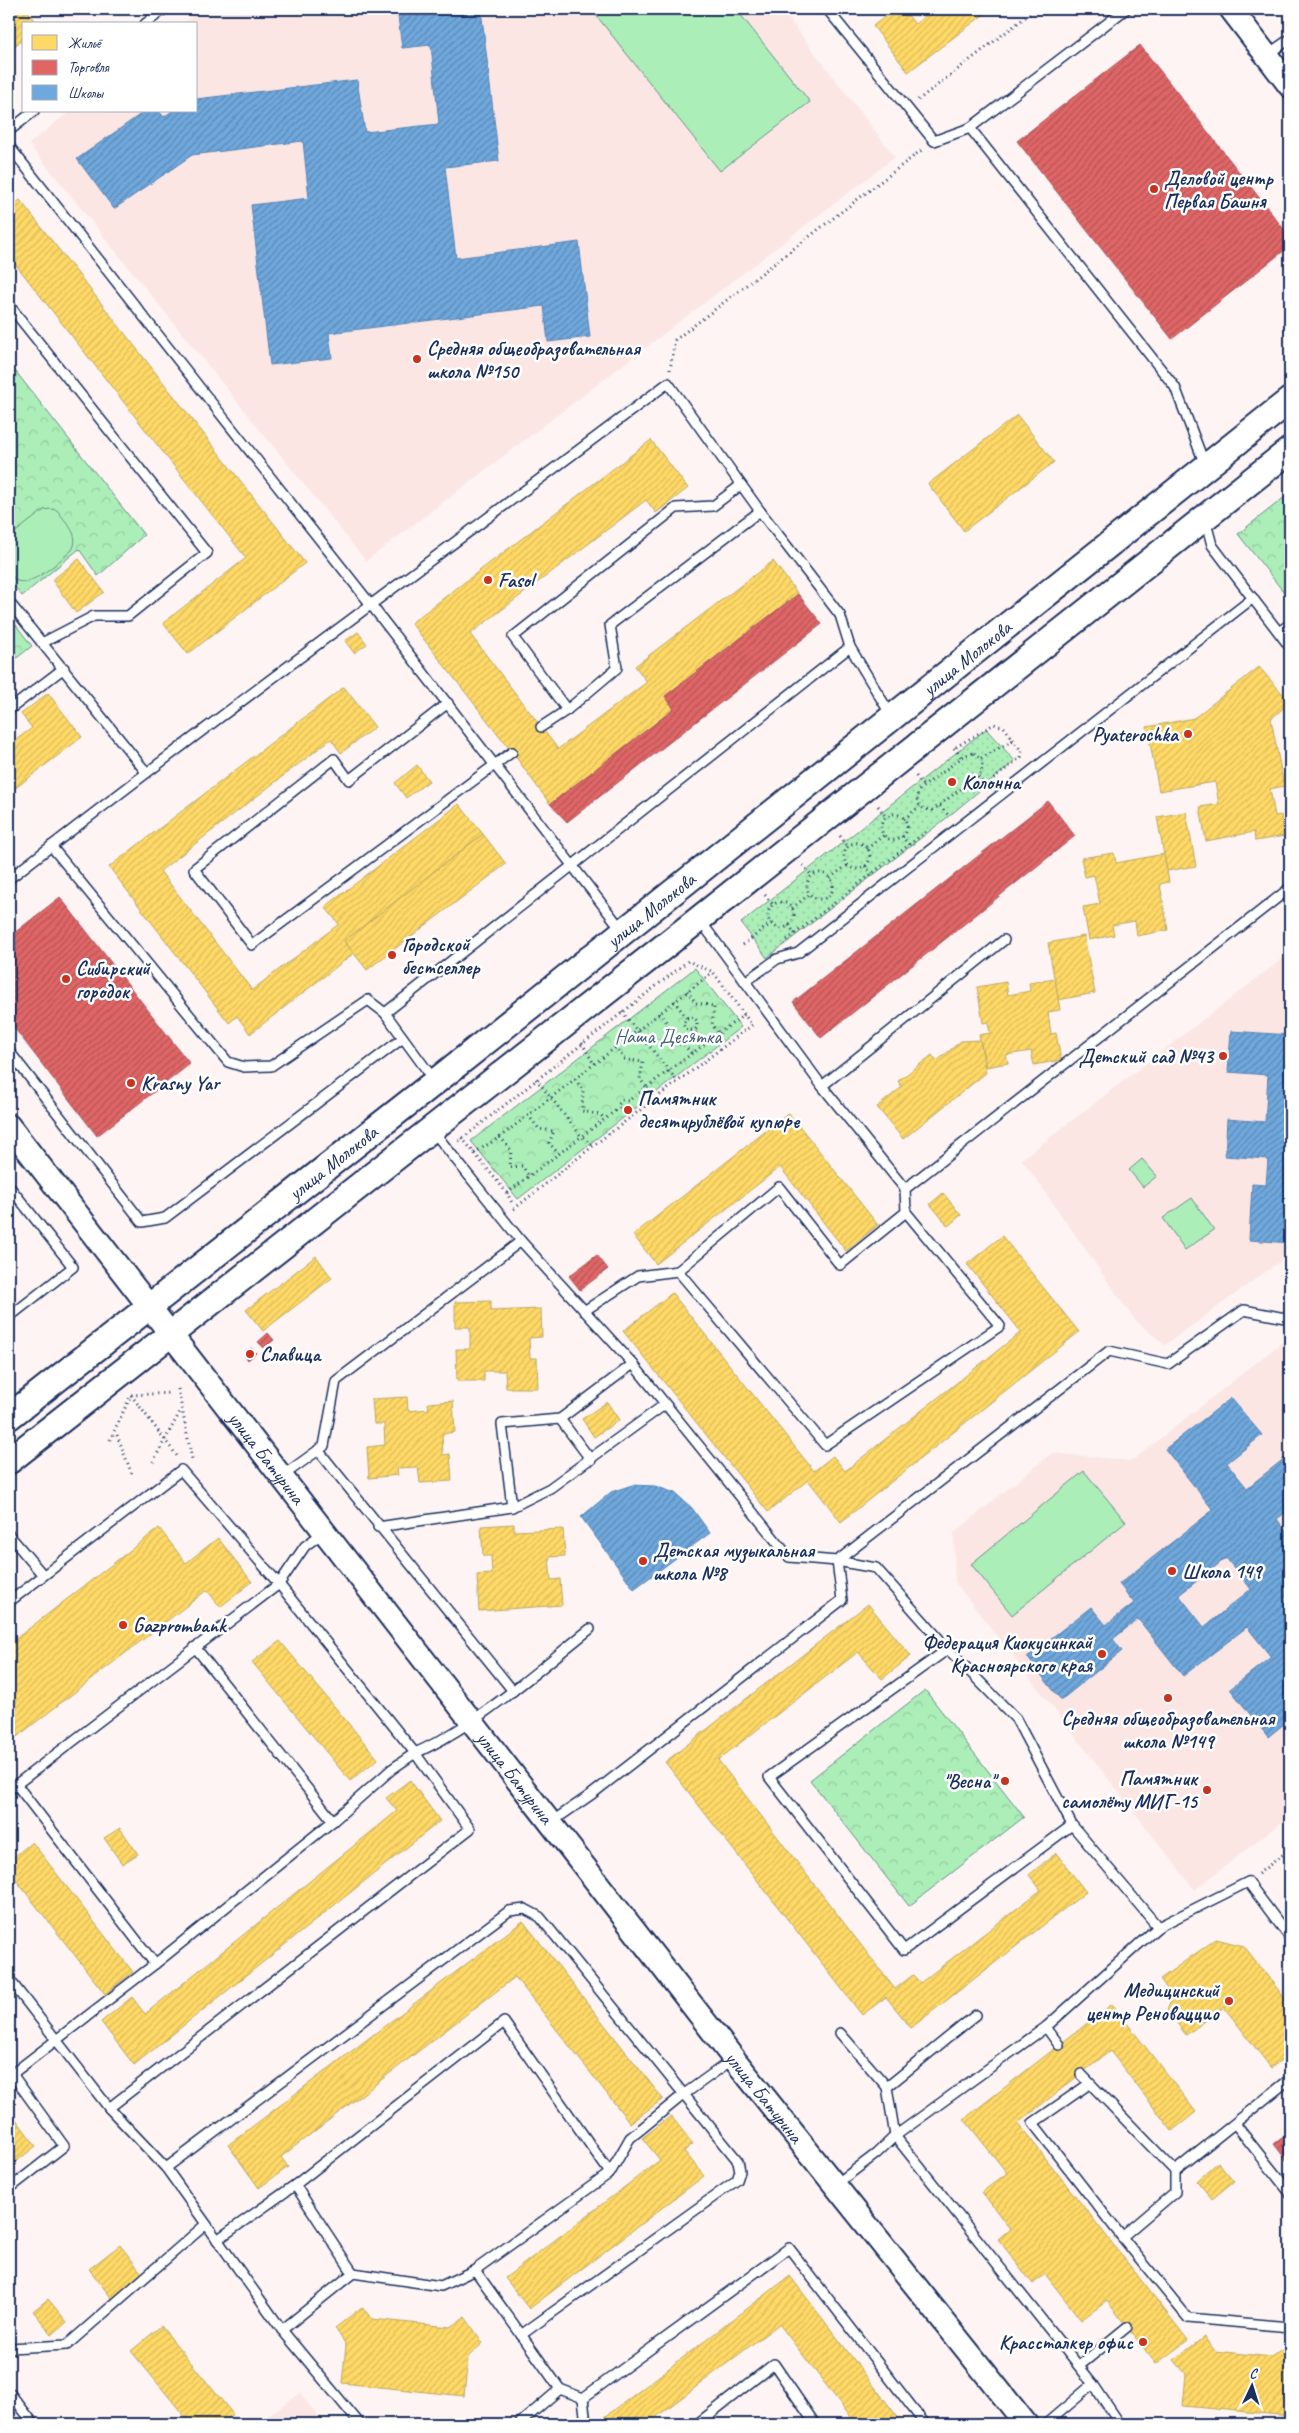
<svg xmlns="http://www.w3.org/2000/svg" width="1299" height="2433" viewBox="0 0 1299 2433" font-family="Caveat,sans-serif">
  <style>
    .built { fill: #fbe6e4 }
    .grass { fill: url(#grass-dots); stroke: #648e8a }
    .forest { fill: url(#forest-crowns); stroke: #648e8a }
    .pitch { fill: #aceeb7; stroke: #648e8a }
    .homes { fill: url(#homes-hatch); stroke: #bba664 }
    .shops { fill: url(#shops-hatch); stroke: #a55664 }
    .schools { fill: url(#schools-hatch); stroke: #5684b6; fill-rule: evenodd }
    .lines { fill: none; stroke-linecap: round; stroke-linejoin: round }
    .service-casing { stroke: #1b2f5e; stroke-width: 12 }
    .tertiary-casing { stroke: #1b2f5e; stroke-width: 26 }
    .secondary-casing { stroke: #1b2f5e; stroke-width: 29 }
    .path { stroke: #1b2f5e; stroke-width: 3; stroke-dasharray: 1 4; stroke-linecap: butt }
    .service { stroke: #fff; stroke-width: 9 }
    .tertiary { stroke: #fff; stroke-width: 22 }
    .secondary { stroke: #fff; stroke-width: 25 }
    .poi-dot { fill: #c8321e; stroke: #fff; stroke-width: 2 }
    .labels { text-anchor: middle; dominant-baseline: central; stroke-width: 5; stroke-linejoin: round; paint-order: stroke }
    .poi-label { font-size: 20px; font-weight: bold; fill: #1b2f5e; stroke: #fff; text-anchor: start }
    .street-label { font-size: 20px; fill: #1b2f5e; stroke: #fff }
    .park-label { font-size: 20px; fill: #3f5f74; stroke: #fff }
  </style>
  <defs>
    <pattern id="grass-dots" width="8" height="8" patternUnits="userSpaceOnUse" patternTransform="scale(1.25)"><rect width="8" height="8" fill="#aceeb7"/><path d="M2 2h.1M6 6h.1" fill="none" stroke="#93cca0" stroke-width="1.8" stroke-linecap="round"/></pattern>
    <pattern id="forest-crowns" width="20" height="18" patternUnits="userSpaceOnUse" patternTransform="scale(1.25)"><rect width="20" height="18" fill="#aceeb7"/><path d="M2 6a3 3 0 1 1 6 0M12 15a3 3 0 1 1 6 0" fill="none" stroke="#93cca0"/></pattern>
    <pattern id="homes-hatch" width="6" height="6" patternUnits="userSpaceOnUse" patternTransform="scale(1.25)"><rect width="6" height="6" fill="#ffd966"/><path d="M-1 1l2-2M0 6l6-6M5 7l2-2" fill="none" stroke="#dabb5b"/></pattern>
    <pattern id="shops-hatch" width="6" height="6" patternUnits="userSpaceOnUse" patternTransform="scale(1.25)"><rect width="6" height="6" fill="#e06666"/><path d="M-1 1l2-2M0 6l6-6M5 7l2-2" fill="none" stroke="#b55457"/></pattern>
    <pattern id="schools-hatch" width="6" height="6" patternUnits="userSpaceOnUse" patternTransform="scale(1.25)"><rect width="6" height="6" fill="#6fa8dc"/><path d="M-1 1l2-2M0 6l6-6M5 7l2-2" fill="none" stroke="#5a89b6"/></pattern>
  </defs>
  <rect width="100%" height="100%" fill="#fdf4f3"/>
  <filter id="ink" filterUnits="userSpaceOnUse"><feTurbulence type="fractalNoise" baseFrequency=".02" numOctaves="2"/><feDisplacementMap in="SourceGraphic" scale="10" xChannelSelector="R" yChannelSelector="G"/><feConvolveMatrix kernelMatrix="1 2 1 2 8 2 1 2 1" color-interpolation-filters="sRGB"/></filter>
  <g filter="url(#ink)">
    <g class="built">
      <path d="M201,9H781L895,157L366,561L29,144L70,111H196V24H182Z"/>
      <path d="M1290,953V1254L1165,1345L1135,1320L1022,1159Z"/>
      <path d="M1290,1336V1815L1195,1890L955,1582L954,1533L1052,1453L1132,1461Z"/>
      <path d="M300,2393L323,2424H256Z"/>
    </g>
    <path class="grass" d="M986,729L1015,761L949,816L767,958L741,923Z"/>
    <g class="forest">
      <path d="M9,363L144,535L98,576L79,549L22,596L9,579Z"/>
      <path d="M1290,493V600L1238,534Z"/>
      <path d="M9,616L32,646L9,664Z"/>
      <path d="M695,968L741,1027L518,1199L471,1141Z"/>
      <path d="M925,1690L1024,1817L909,1906L810,1780Z"/>
    </g>
    <g class="pitch">
      <path d="M591,9H736L810,102L720,171Z"/>
      <path d="M50,509L57,510C66,523 81,535 72,550C59,560 17,604 9,568C7,559 9,546 9,537L44,510Z"/>
      <path d="M1142,1159L1157,1176L1143,1187L1129,1170Z"/>
      <path d="M1192,1198L1214,1230L1185,1250L1163,1218Z"/>
      <path d="M1084,1471L1126,1522L1012,1615L971,1564Z"/>
    </g>
    <g class="homes">
      <path d="M9,9H26L38,24H24V39L9,50Z"/>
      <path d="M895,9H903L915,24L934,9H991L908,72L873,26Z"/>
      <path d="M20,200L305,563L188,654L163,623L246,558L9,256V209Z"/>
      <path d="M1017,415L1054,462L964,531L928,484Z"/>
      <path d="M651,440L688,488L656,513L646,500L470,634L558,749L647,682L635,666L773,561L798,594L665,696L674,709L550,804L512,752L411,623Z"/>
      <path d="M79,559L104,592L76,613L52,580Z"/>
      <path d="M358,632L367,644L354,653L345,641Z"/>
      <path d="M1259,667L1290,702L1271,719L1284,786L1270,789L1275,816L1281,815L1285,836L1255,841L1254,832L1206,841L1200,807L1219,804L1215,782L1159,791L1147,727L1194,718Z"/>
      <path d="M344,687L375,727L341,753L331,739L160,871L252,990L339,924L325,907L459,804L483,834L344,941L354,953L250,1034L237,1016L229,1023L109,867Z"/>
      <path d="M48,693L82,737L9,793V745L32,728L21,714Z"/>
      <path d="M417,765L429,781L406,798L395,783Z"/>
      <path d="M1186,812L1196,866L1167,871L1157,817Z"/>
      <path d="M483,834L506,864L367,970L344,941Z"/>
      <path d="M1114,853L1116,863L1164,854L1169,882L1160,884L1168,930L1137,936L1135,921L1112,925L1114,935L1089,940L1083,907L1100,904L1094,875L1085,877L1081,858Z"/>
      <path d="M1084,936L1095,993L1058,1000L1048,943Z"/>
      <path d="M1055,979L1060,1010L1048,1012L1051,1034L1056,1033L1061,1060L1034,1065L1031,1051L1006,1055L1008,1063L986,1067L979,1035L990,1033L988,1022L983,1023L977,987L1006,982L1008,995L1030,991L1029,983Z"/>
      <path d="M980,1040L986,1073L903,1139L877,1107L902,1087L898,1081L932,1055L937,1061L961,1041Z"/>
      <path d="M789,1113L878,1225L846,1251L780,1167L656,1264L633,1235Z"/>
      <path d="M943,1193L961,1215L948,1226L930,1204Z"/>
      <path d="M1002,1236L1079,1332L841,1522L808,1480L768,1512L623,1331L672,1293L814,1471L833,1456L845,1471L1021,1332L967,1264Z"/>
      <path d="M316,1256L332,1278L263,1331L246,1310Z"/>
      <path d="M491,1301V1311L541,1309L542,1337L529,1338L530,1358H537L538,1388H506L505,1371H484V1381H457L456,1349H470V1327H455V1302Z"/>
      <path d="M407,1397L408,1411L429,1409L428,1403L453,1401L455,1432L442,1434L443,1455L450,1454L452,1481L420,1483L418,1467L397,1468L398,1475L369,1478L367,1447L385,1445L384,1424H374L372,1399Z"/>
      <path d="M607,1402L619,1420L594,1437L582,1419Z"/>
      <path d="M514,1524V1531L563,1529L565,1556L549,1557L551,1580L560,1579L562,1605L479,1611L477,1575L492,1574L491,1556H483L481,1526Z"/>
      <path d="M159,1528L186,1563L218,1538L252,1582L220,1607L207,1590L9,1743V1644Z"/>
      <path d="M868,1604L911,1656L882,1679L858,1652L718,1760L895,1989L913,1975L920,1983L1041,1890L1029,1875L1056,1853L1086,1892L911,2028L886,1997L862,2015L665,1762Z"/>
      <path d="M280,1641L378,1759L350,1781L252,1662Z"/>
      <path d="M410,1780L440,1821L134,2065L101,2022L132,1997L145,2014L397,1811L386,1798Z"/>
      <path d="M120,1828L138,1854L122,1864L104,1838Z"/>
      <path d="M32,1842L133,1972L105,1994L9,1871V1861Z"/>
      <path d="M523,1921L663,2099L630,2123L515,1977L281,2157L288,2167L259,2188L228,2145Z"/>
      <path d="M1216,1939L1244,1946L1290,2005V2053L1271,2068L1224,2007L1186,2035L1167,2010L1173,1997L1160,1979Z"/>
      <path d="M1112,2004L1196,2112L1172,2131L1110,2051L1018,2123L1188,2340L1156,2364L1107,2301L1081,2320L1045,2274L1033,2284L998,2239L1010,2229L982,2192L1007,2173L964,2119Z"/>
      <path d="M9,2110L36,2146L9,2167Z"/>
      <path d="M671,2116L693,2144L684,2151L704,2176L529,2309L505,2278L660,2160L642,2138Z"/>
      <path d="M1218,2162L1234,2181L1212,2199L1197,2181Z"/>
      <path d="M120,2245L144,2276L113,2300L89,2269Z"/>
      <path d="M790,2276L903,2424H856L779,2324L647,2424H610L605,2417Z"/>
      <path d="M48,2299L67,2322L52,2335L33,2311Z"/>
      <path d="M362,2307L372,2319L450,2327L465,2317L483,2343L468,2357L464,2396L342,2383L346,2345L335,2328Z"/>
      <path d="M161,2326L233,2414L220,2424H191L131,2351Z"/>
      <path d="M1204,2337L1215,2351L1272,2357L1289,2345L1290,2416L1183,2406L1186,2374L1174,2360Z"/>
    </g>
    <g class="shops">
      <path d="M1140,45L1290,237V246L1172,339L1017,141Z"/>
      <path d="M798,594L822,624L567,822L550,804L674,709L665,696Z"/>
      <path d="M1048,801L1075,836L821,1038L793,1002Z"/>
      <path d="M60,897L190,1064L97,1136L9,1021V937Z"/>
      <path d="M597,1255L608,1269L580,1290L569,1276Z"/>
      <path d="M268,1333L274,1340L264,1348L258,1342Z"/>
      <path d="M251,1348L256,1353L248,1360L244,1354Z"/>
      <path d="M1290,2132V2165L1274,2144Z"/>
    </g>
    <g class="schools">
      <path d="M397,9H481L499,161L445,167L456,258L579,242L590,337L548,342L544,306L329,333L332,358L270,365L251,205L309,198L303,141L192,155L114,209L77,159L145,111H159L164,117L172,111H196V99L357,80L365,132L439,124L431,45L402,48Z"/>
      <path d="M1231,1031L1290,1035V1160H1288L1286,1186H1290V1243L1249,1240L1252,1184L1266,1185L1268,1159L1225,1156L1227,1119L1265,1122L1268,1075L1228,1072Z"/>
      <path d="M1231,1398L1262,1435L1227,1463L1247,1488L1290,1454V1509L1277,1519L1290,1537V1593L1284,1598L1290,1606V1719L1268,1737L1230,1689L1271,1657L1247,1627L1183,1676L1138,1619L1113,1639L1122,1651L1061,1700L1027,1657L1091,1607L1106,1625L1134,1603L1119,1584L1213,1510L1165,1449ZM1226,1558L1251,1589L1204,1627L1179,1595Z"/>
      <path d="M632,1485L655,1486L675,1493L692,1508L710,1533L634,1589L581,1517L611,1492Z"/>
    </g>
    <g class="lines">
      <defs>
        <g id="service">
          <path d="M827,9L934,141L970,128L1126,9"/>
          <path d="M145,24L164,9"/>
          <path d="M1267,55L1290,39"/>
          <path d="M970,128L1175,387L1205,465"/>
          <path d="M9,131L34,111"/>
          <path d="M9,146L372,606L622,930"/>
          <path d="M9,305L207,553L128,616H94L42,643"/>
          <path d="M1205,519L1212,545L1290,647"/>
          <path d="M9,602L146,772"/>
          <path d="M1279,632L1290,624"/>
          <path d="M448,703L349,780L334,759L194,869L252,945L512,752"/>
          <path d="M9,710L64,668"/>
          <path d="M567,710L513,637L676,508L713,506L741,485"/>
          <path d="M541,727L567,710L617,668L610,625L760,511"/>
          <path d="M51,846L228,1062L244,1067L271,1066L368,1000L385,1013L434,1080"/>
          <path d="M9,879C225,710 448,549 668,383L760,511L840,615L850,647L892,717"/>
          <path d="M699,919L822,1086L905,1189L1290,888"/>
          <path d="M745,982L777,959L798,953L1253,598"/>
          <path d="M385,1013L850,647"/>
          <path d="M9,1051L142,1222L165,1218L403,1038"/>
          <path d="M822,1086L1004,940"/>
          <path d="M9,1186L73,1267L9,1317"/>
          <path d="M905,1189L906,1212L840,1265L779,1187L678,1271L825,1445L1000,1326L906,1212"/>
          <path d="M521,1241L633,1364L789,1557L837,1561L876,1568L948,1649L1016,1719L1072,1825L1158,1927"/>
          <path d="M584,1311L638,1276L678,1271"/>
          <path d="M560,1419L591,1460"/>
          <path d="M318,1450L513,1691"/>
          <path d="M281,1477L324,1446L336,1381L521,1241L433,1131"/>
          <path d="M512,1507L502,1424L560,1419L633,1364"/>
          <path d="M378,1527L512,1507L550,1488L664,1405"/>
          <path d="M9,1535L43,1575"/>
          <path d="M9,1602L181,1470L279,1584L415,1753L392,1769L333,1821"/>
          <path d="M948,1649L769,1777L904,1950L1072,1825"/>
          <path d="M16,1784L155,1964L333,1821L195,1647"/>
          <path d="M9,1790L279,1584L305,1546L324,1532"/>
          <path d="M550,1823L592,1794L842,1600L837,1561L1109,1351L1168,1364L1244,1310L1290,1319"/>
          <path d="M9,1979L109,2108L166,2168L282,2330L360,2424"/>
          <path d="M1046,2027L1059,2045"/>
          <path d="M840,2033L887,2087L895,2136L1093,2384L1120,2424"/>
          <path d="M1081,2074L1175,2171V2192L1122,2237L1188,2318L1290,2327"/>
          <path d="M1089,2084L1033,2123L1122,2237"/>
          <path d="M887,2087L976,2015"/>
          <path d="M109,2108L470,1829L415,1753C475,1727 538,1670 590,1629"/>
          <path d="M1236,2125L1290,2193"/>
          <path d="M166,2168L509,1911L525,1909L540,1917L738,2161L740,2171L737,2180L521,2335"/>
          <path d="M1175,2171L1290,2079"/>
          <path d="M610,2173L630,2138L683,2095L733,2059"/>
          <path d="M295,2185L353,2273"/>
          <path d="M835,2185L876,2154L895,2136L1046,2027L1158,1927L1248,1882L1290,1938"/>
          <path d="M9,2189L64,2146L12,2074L155,1964"/>
          <path d="M217,2240L295,2185L504,2022L610,2173L475,2270L560,2389L583,2398L586,2424"/>
          <path d="M282,2330L353,2273L441,2286L475,2270"/>
          <path d="M9,2348L67,2345L205,2225"/>
          <path d="M1079,2366L1127,2327"/>
          <path d="M9,2392L34,2424"/>
          <path d="M583,2398L789,2248L925,2424"/>
          <path d="M519,2424L560,2389"/>
          <path d="M697,2424L774,2364L815,2424"/>
          <path d="M1046,2424L1093,2384"/>
        </g>
        <g id="tertiary">
          <path d="M1231,9L1290,86"/>
          <path id="s1" d="M9,1126L734,2059L1026,2424"/>
        </g>
        <g id="secondary">
          <path id="s2" d="M9,1417L435,1082L1290,400"/>
          <path d="M9,1461L699,919L1290,450"/>
        </g>
      </defs>
      <use href="#service" class="service-casing"/>
      <use href="#tertiary" class="tertiary-casing"/>
      <use href="#secondary" class="secondary-casing"/>
      <g class="path">
        <path d="M849,15L857,9"/>
        <path d="M918,100L1036,9"/>
        <path d="M670,370L675,340L923,149"/>
        <path d="M956,747L994,724L1004,727L1022,752L1021,757L980,790"/>
        <path d="M954,748L961,757"/>
        <path d="M974,753L983,762L981,774L933,810C920,811 913,801 920,789L965,755Z"/>
        <path d="M981,758L1015,739"/>
        <path d="M916,776L923,786"/>
        <path d="M978,777L985,785"/>
        <path d="M878,806L886,817"/>
        <path d="M940,806L948,815"/>
        <circle cx="894" cy="827" r="13"/>
        <path d="M904,819L920,806"/>
        <path d="M840,836L848,847"/>
        <path d="M902,836L909,845"/>
        <circle cx="857" cy="856" r="13"/>
        <path d="M867,849L884,835"/>
        <path d="M803,865L812,876"/>
        <path d="M865,866L872,874"/>
        <circle cx="820" cy="886" r="13"/>
        <path d="M830,878L848,865"/>
        <path d="M765,895L773,905"/>
        <circle cx="781" cy="915" r="13"/>
        <path d="M792,908L810,894"/>
        <path d="M789,925L795,934"/>
        <path d="M787,940L928,830"/>
        <path d="M743,945L771,923"/>
        <path d="M687,991L696,1003L714,1006L712,1025L719,1033"/>
        <path d="M674,1001L687,1018L683,1024L685,1029L694,1031L704,1044"/>
        <path d="M622,1012L678,1082"/>
        <path d="M659,1013L668,1024L667,1043L684,1045L692,1054"/>
        <path d="M687,1018L694,1017L697,1021V1028L694,1031"/>
        <path d="M582,1043L594,1064"/>
        <path d="M615,1047L624,1059L643,1062L640,1079L646,1087"/>
        <path d="M536,1079L581,1136L593,1146"/>
        <path d="M575,1079L583,1090L582,1111L601,1115L604,1119"/>
        <path d="M528,1115L539,1129L554,1131L549,1143L558,1153"/>
        <path d="M500,1137L511,1150L510,1167L522,1166L529,1176"/>
        <path d="M462,1138L507,1193L513,1205"/>
        <path d="M459,1141L688,961L713,972L752,1025"/>
        <path d="M474,1153L500,1137L713,972"/>
        <path d="M507,1193L619,1108L618,1105L622,1100L628,1101L745,1014"/>
        <path d="M514,1209L593,1146L752,1025"/>
        <path d="M178,1389L192,1459"/>
        <path d="M131,1395L177,1456"/>
        <path d="M117,1435L133,1477"/>
        <path d="M110,1440L131,1395L171,1393"/>
        <path d="M153,1462L181,1410"/>
        <path d="M1258,1874L1290,1849"/>
      </g>
      <use href="#service" class="service"/>
      <use href="#tertiary" class="tertiary"/>
      <use href="#secondary" class="secondary"/>
    </g>
  </g>
  <g class="poi-dot">
    <circle cx="1154" cy="189" r="5"/>
    <circle cx="417" cy="359" r="5"/>
    <circle cx="488" cy="580" r="5"/>
    <circle cx="1188" cy="734" r="5"/>
    <circle cx="952" cy="782" r="5"/>
    <circle cx="392" cy="955" r="5"/>
    <circle cx="66" cy="979" r="5"/>
    <circle cx="1223" cy="1056" r="5"/>
    <circle cx="131" cy="1083" r="5"/>
    <circle cx="628" cy="1110" r="5"/>
    <circle cx="250" cy="1354" r="5"/>
    <circle cx="643" cy="1561" r="5"/>
    <circle cx="1172" cy="1571" r="5"/>
    <circle cx="123" cy="1625" r="5"/>
    <circle cx="1102" cy="1654" r="5"/>
    <circle cx="1168" cy="1698" r="5"/>
    <circle cx="1005" cy="1781" r="5"/>
    <circle cx="1207" cy="1790" r="5"/>
    <circle cx="1229" cy="2001" r="5"/>
    <circle cx="1143" cy="2342" r="5"/>
  </g>
  <g class="labels">
    <g class="poi-label">
      <text x="1164" y="178">Деловой центр<tspan x="1164" dy="23">Первая Башня</tspan></text>
      <text x="427" y="348">Средняя общеобразовательная<tspan x="427" dy="23">школа №150</tspan></text>
      <text x="498" y="580">Fasol</text>
      <text x="1178" y="734" text-anchor="end">Pyaterochka</text>
      <text x="962" y="782">Колонна</text>
      <text x="402" y="944">Городской<tspan x="402" dy="23">бестселлер</tspan></text>
      <text x="76" y="968">Сибирский<tspan x="76" dy="23">городок</tspan></text>
      <text x="1213" y="1056" text-anchor="end">Детский сад №43</text>
      <text x="141" y="1083">Krasny Yar</text>
      <text x="638" y="1098">Памятник<tspan x="638" dy="23">десятирублёвой купюре</tspan></text>
      <text x="260" y="1354">Славица</text>
      <text x="653" y="1550">Детская музыкальная<tspan x="653" dy="23">школа №8</tspan></text>
      <text x="1182" y="1571">Школа 149</text>
      <text x="133" y="1625">Gazprombank</text>
      <text x="1092" y="1642" text-anchor="end">Федерация Киокусинкай<tspan x="1092" dy="23">Красноярского края</tspan></text>
      <text x="1168" y="1718" text-anchor="middle">Средняя общеобразовательная<tspan x="1168" dy="23">школа №149</tspan></text>
      <text x="1197" y="1778" text-anchor="end">Памятник<tspan x="1197" dy="23">самолёту МИГ-15</tspan></text>
      <text x="995" y="1781" text-anchor="end">"Весна"</text>
      <text x="1219" y="1990" text-anchor="end">Медицинский<tspan x="1219" dy="23">центр Реноваццио</tspan></text>
      <text x="1133" y="2342" text-anchor="end">Крассталкер офис</text>
    </g>
    <g class="street-label">
      <text stroke="none"><textPath href="#s2" startOffset="1222">улица Молокова</textPath></text>
      <text stroke="none"><textPath href="#s2" startOffset="818">улица Молокова</textPath></text>
      <text stroke="none"><textPath href="#s2" startOffset="412">улица Молокова</textPath></text>
      <text stroke="none"><textPath href="#s1" startOffset="420">улица Батурина</textPath></text>
      <text stroke="none"><textPath href="#s1" startOffset="825">улица Батурина</textPath></text>
      <text stroke="none"><textPath href="#s1" startOffset="1230">улица Батурина</textPath></text>
    </g>
    <g class="park-label">
      <text x="668" y="1036">Наша Десятка</text>
    </g>
  </g>
  <rect width="1299" height="2433" fill="none" stroke="#fff" stroke-width="30"/>
  <rect x="15" y="15" width="1269" height="2403" fill="none" stroke="#1b2f5e" stroke-width="2" filter="url(#ink)"/>
  <rect x="22" y="22" width="175" height="90" fill="#ffffff" stroke="#a4acbf"/>
  <rect x="32" y="35" width="25" height="15" fill="#ffd966" stroke="#a4acbf"/>
  <text x="68" y="48" font-size="15" fill="#1b2f5e">Жильё</text>
  <rect x="32" y="60" width="25" height="15" fill="#e06666" stroke="#a4acbf"/>
  <text x="68" y="72" font-size="15" fill="#1b2f5e">Торговля</text>
  <rect x="32" y="85" width="25" height="15" fill="#6fa8dc" stroke="#a4acbf"/>
  <text x="68" y="98" font-size="15" fill="#1b2f5e">Школы</text>
  <g transform="translate(1252 2386) rotate(4)" stroke="#ffffff" stroke-width="4" paint-order="stroke">
  <path d="M0-4L9 19L0 12L-9 19Z" fill="#1b2f5e"/>
  <text y="-8" font-size="14" font-weight="bold" text-anchor="middle" fill="#1b2f5e">С</text>
  </g>
</svg>
